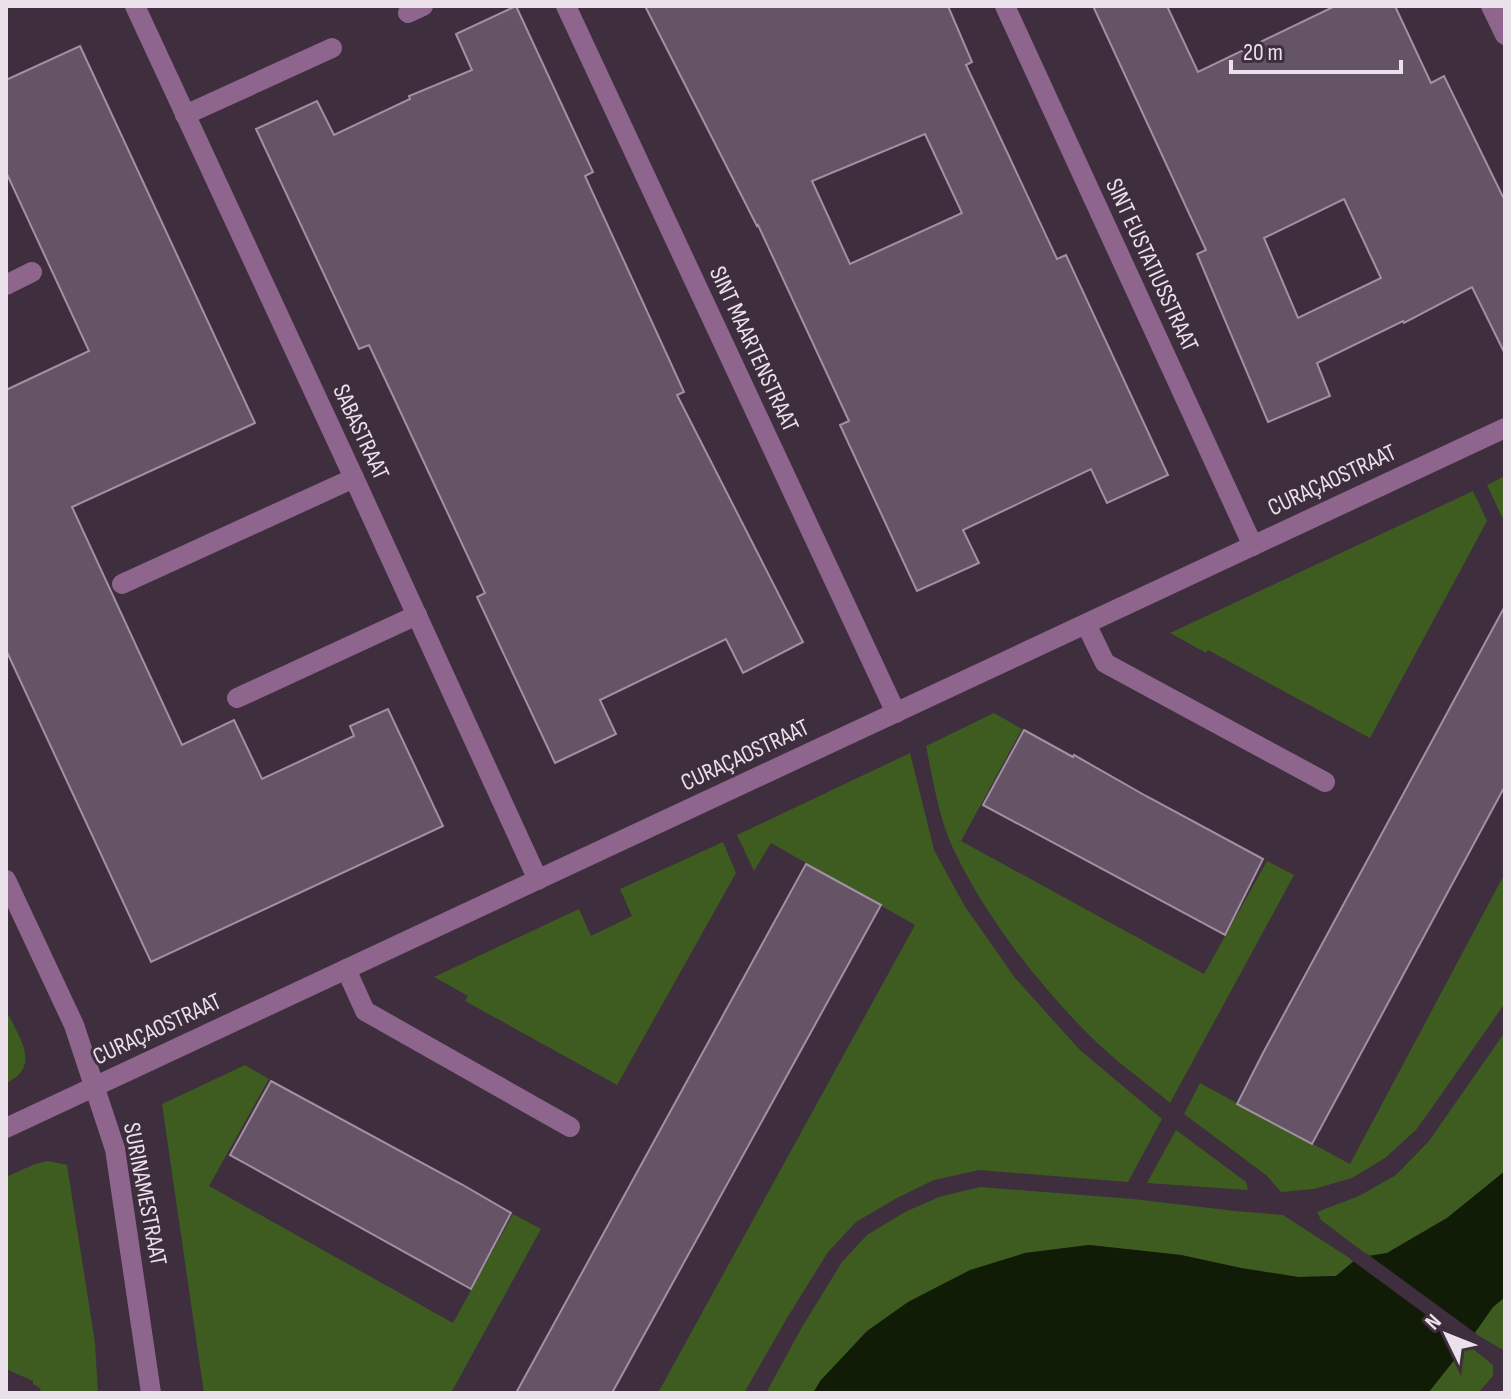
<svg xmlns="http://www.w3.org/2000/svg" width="1511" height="1399" viewBox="0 0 1511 1399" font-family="'Sofia Sans Condensed',sans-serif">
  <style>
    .green { fill: #3e5c20 }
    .water { fill: #101c05 }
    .pier { fill: #3e2e3e }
    .building { fill: #655465; stroke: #a390a3; stroke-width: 2; fill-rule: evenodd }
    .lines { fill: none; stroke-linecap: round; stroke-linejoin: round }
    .minor { stroke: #8d658d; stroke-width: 20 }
    .labels { text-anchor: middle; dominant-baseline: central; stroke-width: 6; stroke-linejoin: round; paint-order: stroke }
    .street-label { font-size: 24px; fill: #ebe1eb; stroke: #3e2e3e }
  </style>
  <rect width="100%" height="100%" fill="#3e2e3e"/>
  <g class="green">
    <path d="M1505,476V514L1503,519L1487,485Z"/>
    <path d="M1473,491L1487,521L1370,738L1208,650L1206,653L1170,633Z"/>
    <path d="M994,713L1022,729L961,841L1204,974L1267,861L1294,875L1170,1103C1144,1081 1115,1061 1091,1037C1037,983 984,915 952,846C939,818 932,776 926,746Z"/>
    <path d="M910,753L934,850L964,905L1015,978L1080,1050L1162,1119L1128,1182L979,1170L934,1180L897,1198L856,1222L828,1252L787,1318L744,1393H658L915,925L771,843L754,871L737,835Z"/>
    <path d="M723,842L736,873L617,1085L465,1001L468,996L434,977L579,909L591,936L632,916L620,889Z"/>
    <path d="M1505,873V1003L1443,1092L1416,1130L1385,1158L1352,1178L1314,1189L1281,1192L1266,1175L1184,1114L1200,1083L1350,1164Z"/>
    <path d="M6,1010C18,1036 43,1066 6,1083Z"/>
    <path d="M1505,1032V1171L1503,1173L1447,1218L1387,1253L1369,1256L1321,1220L1317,1212L1359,1196L1396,1175L1429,1141Z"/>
    <path d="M245,1065L269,1079L209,1186L453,1323L513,1214L541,1229L451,1393H204L162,1104Z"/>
    <path d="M1176,1130L1246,1182L1248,1190L1147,1183Z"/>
    <path d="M48,1161L67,1165L95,1343L98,1393H39L41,1389L33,1384V1381L6,1369V1177L35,1164Z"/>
    <path d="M980,1187L1133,1199L1235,1211L1283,1215L1354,1261L1336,1276L1298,1277L1241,1268L1181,1255L1089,1245L1025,1253L821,1380L813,1393H766L802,1327L842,1262L867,1235L905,1212L939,1197Z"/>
    <path d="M1505,1297V1351L1474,1333L1493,1307Z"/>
    <path d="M1467,1344L1493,1365V1376L1478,1393H1428Z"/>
  </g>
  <path class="water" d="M1505,1171V1297L1493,1307L1467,1344L1428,1393H813L821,1380L867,1331L908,1302L970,1270L1025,1253L1089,1245L1181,1255L1241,1268L1298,1277L1336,1276L1354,1261L1369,1256L1387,1253L1447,1218Z"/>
  <path class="pier" d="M1366,1253L1478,1335L1470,1347L1350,1259Z"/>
  <g class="building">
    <path d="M516,6L593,172L585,176L684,392L677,395L803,642L743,673L726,639L600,700L616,734L555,763L477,597L485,593L393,396L369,345L359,349L256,129L317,101L334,135L410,99L409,96L472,70L456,34Z"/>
    <path d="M645,6H948L972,62L966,65L1007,152L1057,259L1066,255L1168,475L1107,503L1091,469L963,530L979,563L917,591L840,425L849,421L758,225L757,226ZM925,134L962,213L850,264L812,181Z"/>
    <path d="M1093,6H1167L1198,72L1335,6H1395L1431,83L1444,76L1505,201V354L1472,287L1404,323L1403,321L1317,363L1330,396L1268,422L1197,254L1206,250ZM1344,199L1381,278L1298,318L1264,238Z"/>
    <path d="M80,46L255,423L72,507L182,745L234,720L262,779L354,736L350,726L388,709L443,826L151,962L6,650V390L89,351L6,172V80Z"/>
    <path d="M1505,606V786L1312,1144L1237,1104L1263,1053Z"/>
    <path d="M1024,730L1073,757L1074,755L1146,796L1263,859L1225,935L983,805Z"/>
    <path d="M806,864L881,905L612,1393H516Z"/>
    <path d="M271,1081L463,1185L511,1213L471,1289L230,1155Z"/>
  </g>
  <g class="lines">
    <g class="minor">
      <path d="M135,6L354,478L538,880"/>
      <path d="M566,6L896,713"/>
      <path d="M1005,6L1253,546"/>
      <path d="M1491,6L1505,35"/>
      <path d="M408,13L423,6"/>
      <path d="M185,115L332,48"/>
      <path d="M6,285L32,272"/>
      <path d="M122,584L354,478"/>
      <path d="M1086,624L1105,663L1325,782"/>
      <path d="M237,698L417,615"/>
      <path d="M6,880L74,1025L115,1149L151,1393"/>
      <path d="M346,969L365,1011L570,1127"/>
      <path d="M6,1128L1505,428"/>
    </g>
  </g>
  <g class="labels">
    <g class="street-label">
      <text transform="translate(1152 265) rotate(65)">SINT EUSTATIUSSTRAAT</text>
      <text transform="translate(754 349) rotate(65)">SINT MAARTENSTRAAT</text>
      <text transform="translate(361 432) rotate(65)">SABASTRAAT</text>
      <text transform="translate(1332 480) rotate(-25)">CURAÇAOSTRAAT</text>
      <text transform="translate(745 755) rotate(-25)">CURAÇAOSTRAAT</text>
      <text transform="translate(157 1029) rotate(-25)">CURAÇAOSTRAAT</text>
      <text transform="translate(145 1194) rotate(79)">SURINAMESTRAAT</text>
    </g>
  </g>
  <rect width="1511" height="1399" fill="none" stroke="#ebe1eb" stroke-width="16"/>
  <g transform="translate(1447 1335) rotate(313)" stroke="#3e2e3e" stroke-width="6" paint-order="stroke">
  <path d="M0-6L14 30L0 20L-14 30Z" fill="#ebe1eb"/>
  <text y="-12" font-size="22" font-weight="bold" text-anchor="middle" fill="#ebe1eb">N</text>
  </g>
  <path d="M1231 60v12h170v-12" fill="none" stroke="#ebe1eb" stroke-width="4"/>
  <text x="1243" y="60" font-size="24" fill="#ebe1eb" stroke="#3e2e3e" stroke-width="6" paint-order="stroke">20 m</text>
</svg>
